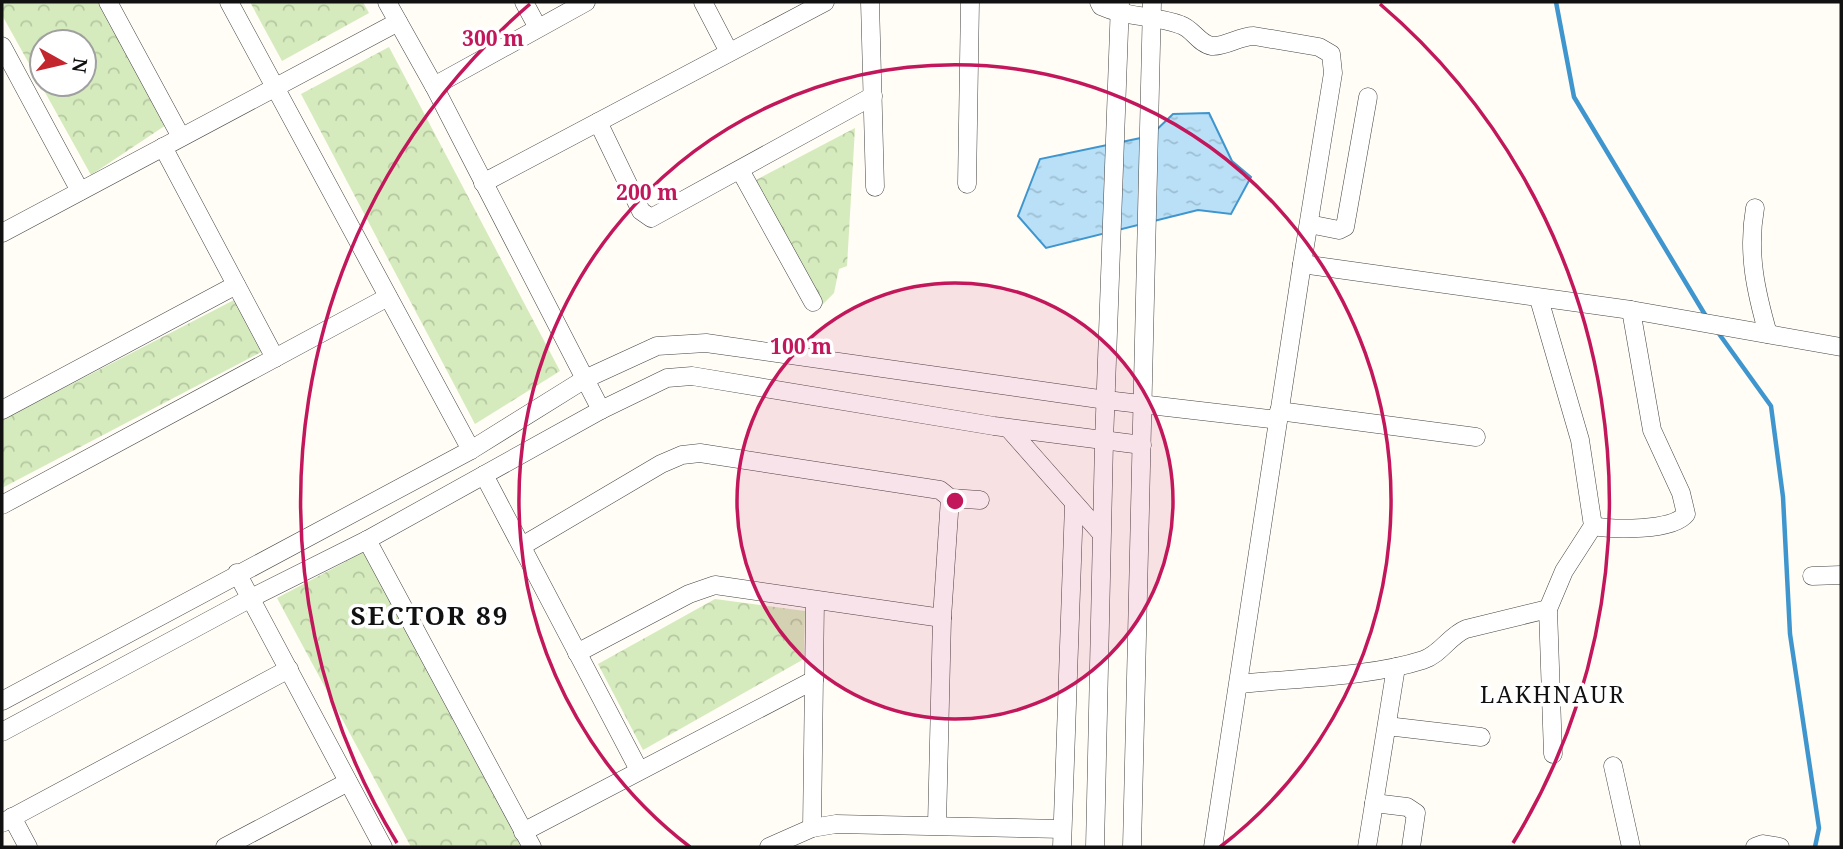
<svg xmlns="http://www.w3.org/2000/svg" width="1843" height="849" viewBox="0 0 1843 849" font-family="'Noto Serif',serif">
  <style>
    .park { fill: url(#park-crowns); fill-rule: evenodd }
    .water { fill: url(#water-ripples); stroke: #3f96cf; stroke-width: 2 }
    .lines { fill: none; stroke-linecap: round; stroke-linejoin: round }
    .stream { stroke: #3f96cf; stroke-width: 4.5 }
    .minor-casing { stroke: #444; stroke-width: 19 }
    .minor { stroke: #fff; stroke-width: 18 }
    .ring { fill: none; stroke: #c2185b; stroke-width: 3.5 }
    .labels { text-anchor: middle; dominant-baseline: central; stroke-width: 7; stroke-linejoin: round; paint-order: stroke }
    .quarter-label { font-size: 23px; letter-spacing: 2px; fill: #111; stroke: #fff }
    .district-label { font-size: 26px; font-weight: bold; letter-spacing: 2px; fill: #111; stroke: #fff }
    .centre { fill: #c2185b; stroke: #fff; stroke-width: 3.5 }
    .ring-label { font-size: 21px; text-anchor: middle; font-weight: bold; fill: #c2185b; stroke: #fff; stroke-width: 7; stroke-linejoin: round; paint-order: stroke }
  </style>
  <defs>
    <pattern id="park-crowns" width="20" height="18" patternUnits="userSpaceOnUse" patternTransform="scale(1.75)"><rect width="20" height="18" fill="#d5ebbd"/><path d="M2 6a3 3 0 1 1 6 0M12 15a3 3 0 1 1 6 0" fill="none" stroke="#b6c8a1"/></pattern>
    <pattern id="water-ripples" width="26" height="14" patternUnits="userSpaceOnUse" patternTransform="scale(1.75)"><rect width="26" height="14" fill="#b9e0f7"/><path d="M2 4q2-2 4 0t4 0M15 11q2-2 4 0t4 0" fill="none" stroke="#9ebfd3"/></pattern>
  </defs>
  <rect width="100%" height="100%" fill="#fffdf5"/>
  <g class="park">
    <path d="M2,2H100L169,123L91,175L2,15ZM42,42H84V84H42Z"/>
    <path d="M250,2H363L369,13L282,61Z"/>
    <path d="M389,47L560,371L475,424L301,94Z"/>
    <path d="M855,128L847,266L839,269L834,293L822,305L756,180Z"/>
    <path d="M234,300L263,351L2,488V420Z"/>
    <path d="M364,552L521,847H411L277,598Z"/>
    <path d="M715,599L805,611L804,659L643,750L598,664Z"/>
  </g>
  <path class="water" d="M1209,113L1232,161L1251,177L1231,214L1198,210L1046,248L1018,216L1040,159L1150,136L1173,114Z"/>
  <g class="lines">
    <g class="stream">
      <path d="M1556,2L1574,97L1707,318"/>
      <path d="M1717,331L1771,406L1783,497L1790,634L1819,828L1815,847"/>
    </g>
    <defs>
      <g id="minor">
        <path d="M108,2L181,137"/>
        <path d="M229,2L471,450"/>
        <path d="M387,2L434,86L601,410"/>
        <path d="M524,2L538,28"/>
        <path d="M703,2L729,52"/>
        <path d="M870,2L875,187"/>
        <path d="M1099,2L1101,6C1127,18 1155,15 1181,25C1193,29 1199,44 1212,46C1226,47 1239,36 1254,36L1319,47L1331,54L1333,73L1302,264"/>
        <path d="M2,46L80,191"/>
        <path d="M434,86L586,2"/>
        <path d="M598,122L641,211L651,218L873,96"/>
        <path d="M163,147L275,358"/>
        <path d="M740,170L813,302"/>
        <path d="M483,183L825,2"/>
        <path d="M967,184L970,2"/>
        <path d="M1755,208C1747,253 1756,292 1768,334"/>
        <path d="M1309,224L1339,230L1345,227L1368,97"/>
        <path d="M2,233L398,22"/>
        <path d="M1539,299L1580,440L1593,526L1564,571L1548,609L1553,754"/>
        <path d="M2,410L236,285"/>
        <path d="M1279,411L1476,437"/>
        <path d="M1009,429L1101,533"/>
        <path d="M484,475L639,770"/>
        <path d="M2,505L388,297"/>
        <path d="M1593,526C1614,530 1673,531 1686,514L1681,493L1652,430L1631,310"/>
        <path d="M367,540L532,847"/>
        <path d="M522,546L661,464L682,455L700,453L940,490L950,498L980,500"/>
        <path d="M237,573L383,847"/>
        <path d="M1812,576L1841,575"/>
        <path d="M577,653L689,594L715,585L942,618"/>
        <path d="M1240,684C1296,678 1370,677 1423,660C1441,654 1449,636 1466,629L1548,609"/>
        <path d="M2,701L471,450L585,379L657,346L706,343L1106,400L1278,420"/>
        <path d="M1387,726L1481,737"/>
        <path d="M2,732L251,598L367,540L601,410L667,378L692,376L994,426L1142,445"/>
        <path d="M1613,766L1631,847"/>
        <path d="M1374,803L1407,807L1416,813L1411,847"/>
        <path d="M12,817L28,847"/>
        <path d="M2,823L289,669"/>
        <path d="M937,824L942,618L950,498"/>
        <path d="M812,828L815,601"/>
        <path d="M523,832L814,680"/>
        <path d="M225,847L348,782"/>
        <path d="M769,847L812,828L836,824L1062,829"/>
        <path d="M1062,847L1074,504"/>
        <path d="M1095,847L1104,442L1120,2"/>
        <path d="M1132,847L1152,2"/>
        <path d="M1213,847L1302,264L1631,310L1841,347"/>
        <path d="M1367,847L1396,667"/>
        <path d="M1755,847L1763,844L1780,847"/>
      </g>
    </defs>
    <use href="#minor" class="minor-casing"/>
    <use href="#minor" class="minor"/>
  </g>
  <circle cx="955" cy="501" r="218" fill="#c2185b" fill-opacity=".12"/>
  <g class="ring">
    <circle cx="955" cy="501" r="218"/>
    <path d="M690 847A436 436 0 1 1 1220 847"/>
    <path d="M397 843A654 654 0 0 1 530 4M1380 4A654 654 0 0 1 1513 843"/>
  </g>
  <g class="labels">
    <g class="quarter-label">
      <text x="1553" y="694">LAKHNAUR</text>
    </g>
    <g class="district-label">
      <text x="430" y="615">SECTOR 89</text>
    </g>
  </g>
  <circle cx="955" cy="501" r="10" class="centre"/>
  <g class="ring-label">
    <text x="493" y="46">300 m</text>
    <text x="647" y="200">200 m</text>
    <text x="801" y="354">100 m</text>
  </g>
  <rect width="1843" height="849" fill="none" stroke="#111111" stroke-width="7"/>
  <g transform="translate(63 63) rotate(98)"><circle r="33" fill="#ffffff" stroke="#a0a0a0" stroke-width="2"/>
  <path d="M0-5L12 26L0 18L-12 26Z" fill="#c4262e"/>
  <text y="-10" font-size="19" font-weight="bold" text-anchor="middle" fill="#111111">N</text>
  </g>
</svg>
